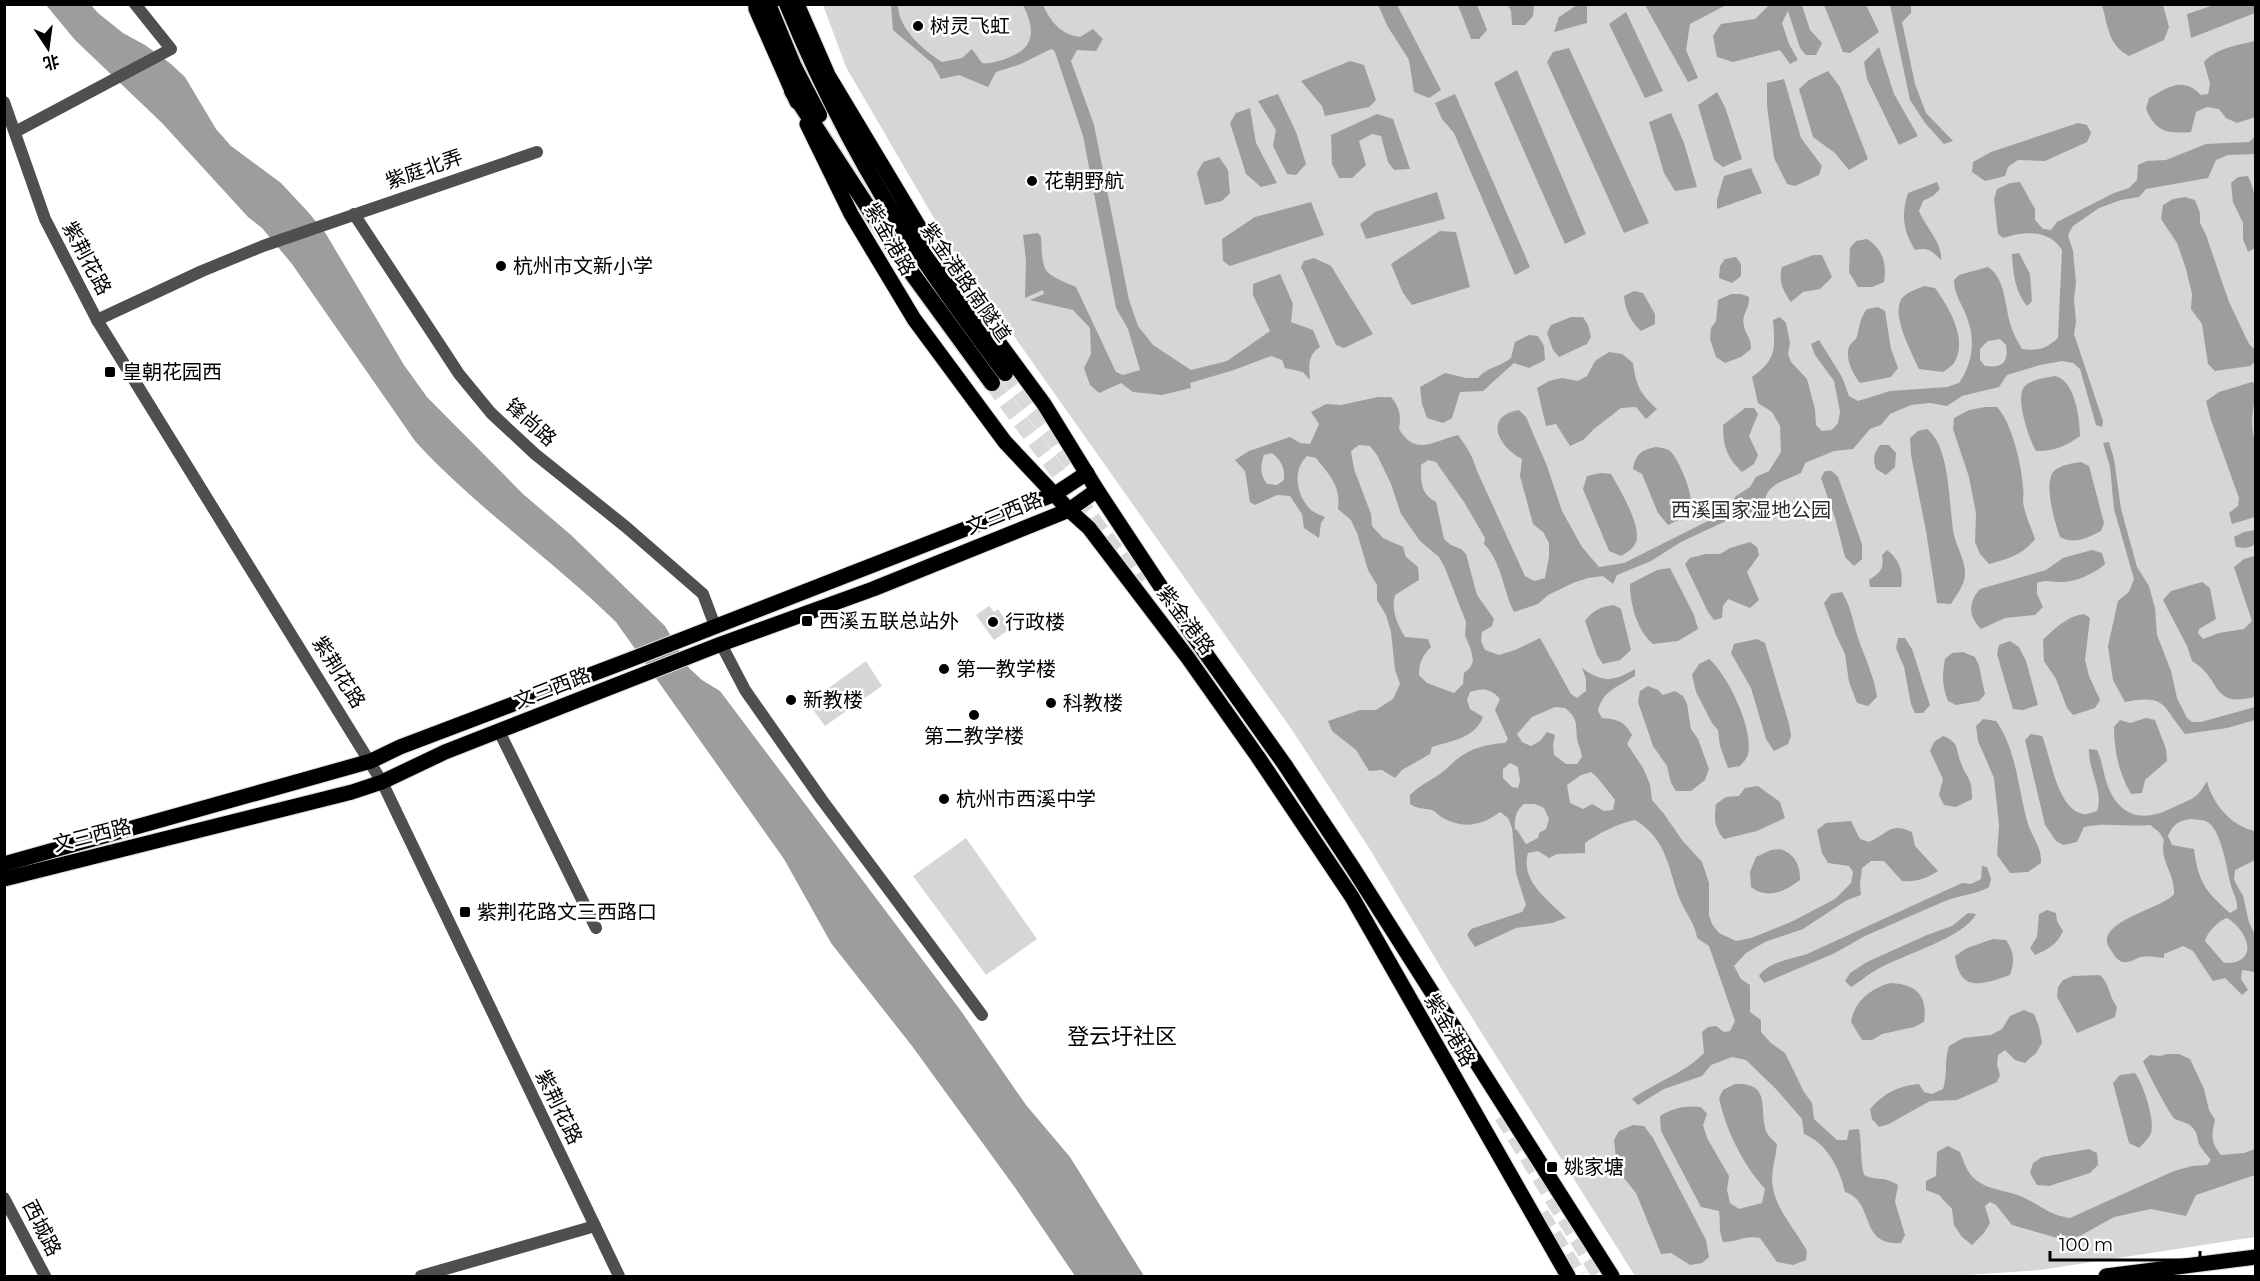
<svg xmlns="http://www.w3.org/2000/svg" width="2260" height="1281" viewBox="0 0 2260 1281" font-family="Montserrat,'Noto Sans SC',sans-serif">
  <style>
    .green { fill: #d6d6d6 }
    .water { fill: #9d9d9d; fill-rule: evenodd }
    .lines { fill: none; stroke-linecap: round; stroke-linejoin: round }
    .highway-tunnel { stroke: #d9d9d9; stroke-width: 16; stroke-dasharray: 16 8; stroke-linecap: butt }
    .major-casing { stroke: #dbdbdb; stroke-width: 17 }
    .highway-casing { stroke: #dbdbdb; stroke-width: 19 }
    .minor { stroke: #4f4f4f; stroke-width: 12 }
    .major { stroke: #000; stroke-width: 15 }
    .highway { stroke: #000; stroke-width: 16 }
    .poi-dot { fill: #000; stroke: #fff; stroke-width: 2 }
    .labels { text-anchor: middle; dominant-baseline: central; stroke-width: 5; stroke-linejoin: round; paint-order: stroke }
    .poi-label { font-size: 20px; fill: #000; stroke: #fff; text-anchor: start }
    .street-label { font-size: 20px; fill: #000; stroke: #fff }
    .park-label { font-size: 20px; fill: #2d2d2d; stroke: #fff }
    .quarter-label { font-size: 22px; fill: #000; stroke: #fff }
  </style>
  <rect width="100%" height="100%" fill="#fff"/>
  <g class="green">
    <path d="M823,5H2255V1237L2040,1270L1953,1276H1635L1447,978L1371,851L1292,730L949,244L846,67Z"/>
    <path d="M989,606L994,612L998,609L1011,628L994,640L976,615Z"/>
    <path d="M866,661L882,686L825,726L808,703Z"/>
    <path d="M966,838L1037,939L986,975L913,876Z"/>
  </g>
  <g class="water">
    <path d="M46,5H91L98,13L123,33L145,45L171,64L185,77L216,129L231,146L281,183L309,213L326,234L404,365L427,397L523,494L571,535L665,626L689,668L702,680L720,691L961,1011L1026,1105L1070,1157L1144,1276H1075L1016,1189L912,1046L831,943L784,859L616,622C552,559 476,508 415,441L292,264L262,228L248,217L162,123L75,40Z"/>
    <path d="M891,5H898C898,28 923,50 942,62L962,58L972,49L982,63C990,64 996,62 1005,59C1035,49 1036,31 1023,5H1043C1051,22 1060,34 1080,37L1093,29L1103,39L1096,51L1077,50L1071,61L1094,125L1129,300L1138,326L1153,345L1191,370L1227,361L1270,331L1253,295V284L1280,274L1293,304L1291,322L1313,330L1320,347C1307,355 1309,367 1310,380L1303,372L1285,368L1282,360L1271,356L1234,370L1190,383L1191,388L1162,395L1133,392L1121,383L1099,393L1090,385L1084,368L1091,354L1090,328L1073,310L1030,300L1044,294L1043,290L1025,298L1026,260L1023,235L1038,233L1041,237C1043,275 1042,272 1076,287L1116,372L1123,375L1140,370L1128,329L1116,308L1083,136L1055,52L1052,49L1047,51L1021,64L996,72L988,87L959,75L941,79L932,63L893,30Z"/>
    <path d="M1378,5H1397L1441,90L1429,98L1414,92L1409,60L1388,27Z"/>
    <path d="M1458,5H1477L1487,30L1479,39H1471Z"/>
    <path d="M1508,5H1534L1533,16L1525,25H1512L1511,11Z"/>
    <path d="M1577,5H1590L1587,6V23L1554,32L1559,17Z"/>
    <path d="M1645,5H1726L1690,24L1686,50L1698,78L1688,82Z"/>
    <path d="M1769,5H1802L1810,30L1822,43L1816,55H1806L1800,48L1788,11L1782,23L1789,44L1798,60L1790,64L1780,50L1733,62L1717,57L1713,36L1721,24L1755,19Z"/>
    <path d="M1824,5H1866L1879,32L1850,53L1843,52Z"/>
    <path d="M1890,5H1911V13L1902,22L1915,84L1926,113L1953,141L1944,144L1925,123L1910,100Z"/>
    <path d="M2102,5H2163L2169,27L2164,40L2129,56C2108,45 2108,26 2102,5Z"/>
    <path d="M2214,5H2255V13L2191,38L2187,14Z"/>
    <path d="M1626,12L1663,91L1645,98L1609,24Z"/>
    <path d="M2255,41V117L2237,123L2226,118L2219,109L2207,107L2196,112L2191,132C2167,134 2156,132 2146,109L2149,98C2168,87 2183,76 2201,95L2208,94L2210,84L2204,62C2216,48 2238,45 2255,41Z"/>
    <path d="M1879,47L1894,94L1918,136L1899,145L1867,79L1864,62Z"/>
    <path d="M1569,48L1649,223L1624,233L1547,62L1553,52Z"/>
    <path d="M1350,61L1364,65L1376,100L1369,107L1325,116L1322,106L1301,81Z"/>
    <path d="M1517,70L1586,234L1565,244L1494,83Z"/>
    <path d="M1828,71L1840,87L1868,159L1849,170L1835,153L1813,137L1799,89L1809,80Z"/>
    <path d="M1784,79L1801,138L1822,166L1819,175L1795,186L1787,184L1774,158L1767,106V83Z"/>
    <path d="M1717,92L1725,107L1742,159L1723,167L1714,160L1698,105Z"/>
    <path d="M1278,94L1296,132L1306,164L1296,175L1287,174L1273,146L1276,130L1258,101Z"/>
    <path d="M1455,94L1530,267L1515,275L1454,133L1442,119L1435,103Z"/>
    <path d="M1250,108L1256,143L1277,183L1261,187L1246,174L1230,123L1236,113Z"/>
    <path d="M1671,113L1684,143L1697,187L1675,191L1664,173L1649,122Z"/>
    <path d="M1377,114L1393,119L1410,169L1394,170L1388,162L1381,136L1372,134L1359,141L1366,165L1352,178H1339L1332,164L1331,135Z"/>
    <path d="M2078,123L2087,125L2091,133L2087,142L2045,161L2018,160L2008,167L2005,176L1985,181L1972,172L1973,162L1991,152Z"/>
    <path d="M2255,137V154L2228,155L2216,160L2208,178L2146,189L2139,197L2121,200L2099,208L2073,226L2068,235L2073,251L2076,283L2074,299L2076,322L2074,334L2103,421L2102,427L2096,425L2080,369L2073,363L2062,361L2040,365L2007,375L1999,387L1962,396L1947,406L1930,403L1911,405L1890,414L1881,425L1870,429L1853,449L1834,451L1805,463L1801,473C1780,483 1760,485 1766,513L1750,512L1728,520L1681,542L1651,561L1617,575L1613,584L1603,576L1588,578L1573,583L1548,595L1538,604L1514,612C1503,591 1502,562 1484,544L1485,538L1464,502L1436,462L1428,460L1421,465C1421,482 1420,493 1436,502L1444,539L1451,545L1461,549L1466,554L1477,595L1494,619L1492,626L1482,632L1481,641L1485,650L1499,655L1515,650L1540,638L1571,694L1577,698L1586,691V679L1582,668C1603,683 1613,682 1635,669V676C1619,686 1602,691 1598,711L1602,718C1618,719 1625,722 1632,735L1627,744L1643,768L1650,784L1652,800L1664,814L1682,840L1702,862L1709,883V915L1712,924L1719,933L1736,941L1751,938L1791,922L1835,899L1851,883L1853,872L1849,866L1828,863L1822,853L1817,830L1826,823L1851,821L1860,839L1869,842C1889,833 1890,822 1912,832L1915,846L1938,871C1926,879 1916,882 1902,881L1884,861H1871L1862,868L1860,884L1861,895L1847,900L1803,929L1765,942L1746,953L1734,966L1741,979L1750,985V1012L1761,1020V1032L1771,1043L1785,1053L1804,1092L1812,1103L1814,1119L1837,1140H1847L1849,1130L1859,1129C1862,1144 1860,1160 1864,1175C1879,1182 1882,1175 1898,1185L1895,1202L1905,1235L1901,1243C1858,1246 1876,1202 1845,1192C1840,1169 1827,1143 1804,1134L1802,1119L1776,1089L1746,1060L1732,1057L1711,1065L1702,1076L1664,1089L1638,1105L1632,1099C1654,1083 1685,1073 1704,1053L1702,1032L1708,1027L1716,1026L1724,1032L1730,1031L1735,1021L1709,946L1697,938C1695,923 1686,914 1680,900C1668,869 1668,840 1635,820C1619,823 1599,833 1585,843V853L1557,854L1549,858L1538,851L1528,853C1520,881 1548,900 1566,918L1552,923L1516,928L1475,947L1467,935L1471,929L1522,912L1526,905L1516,873L1512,828L1508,818L1500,812C1481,826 1464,829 1443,818C1439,816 1436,812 1432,810C1423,808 1417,809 1410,804V795C1422,783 1433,780 1445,770C1449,767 1452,763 1456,760C1471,748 1486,744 1505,743L1508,739L1495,710L1500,699C1490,688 1483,688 1470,692L1467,700L1470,709L1483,717C1475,738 1451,741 1432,747L1430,754L1402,770L1395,778L1382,770L1369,771L1356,750L1332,731L1328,721L1360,710H1376L1393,699L1400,684L1395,670L1391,632L1386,615L1377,600V585L1368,570L1357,533L1351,520L1338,509C1341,486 1330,476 1316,458L1307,456C1292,470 1296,496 1311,510C1315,513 1320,515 1325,517L1321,523L1319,538L1304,528L1302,514L1290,496L1277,495L1255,505L1250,502L1245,471L1235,460L1249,451L1290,437L1300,443L1310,444L1319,424L1311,412L1326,404L1341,405L1378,397H1391C1400,408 1401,415 1399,429C1416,457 1433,441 1458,435C1467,447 1473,457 1477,471L1525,576L1534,581L1545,578L1549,557V543L1543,532L1533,524L1520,476L1522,459C1498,447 1483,416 1519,410L1526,417L1547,466L1562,511L1582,547L1599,567L1624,563L1724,513L1736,496L1750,487L1756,477L1769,471L1781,452L1780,426L1772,412L1758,403L1752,377C1777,359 1775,349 1773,320L1780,317L1786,323L1790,343L1788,354L1791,362L1807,379L1815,409L1816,425L1822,431L1832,430L1838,423L1840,412L1834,381L1815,355L1811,344L1819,340L1842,377L1849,396L1858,401L1890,391L1947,387L1959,383C1973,363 1976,339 1966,315C1961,302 1954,294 1954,280L1959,275L1988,267C2005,278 2005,305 2010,323C2013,333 2017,341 2022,349C2038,351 2046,349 2058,338L2062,250C2049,229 2024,231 2003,238L1998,234L1994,199L1997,189L2010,183L2020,182L2035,209V220L2043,229L2051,230L2057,222L2114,193L2129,188L2137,180L2138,165L2147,161L2166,160L2206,144L2249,142ZM2000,339L2006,345C2009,363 2002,368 1985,366L1980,360V349L1988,341ZM1359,445L1370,446L1377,455L1391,484L1401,514L1420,541L1439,557L1445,568L1466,622L1465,635L1471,650L1473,661L1470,668L1464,673L1463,684L1454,693L1427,683L1419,675C1419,663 1422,656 1431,647L1428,639L1405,637C1397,623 1391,611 1395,595L1419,580L1418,567L1406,557L1403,547L1383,538L1372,526L1371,514L1354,469L1351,451ZM1272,453C1281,460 1285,468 1284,480L1277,485L1267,484C1260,474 1260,466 1264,455ZM1555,707L1565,708C1581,721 1574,726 1578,743C1580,748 1581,752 1582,757L1577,764H1566L1554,755L1553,745L1555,735L1547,732L1540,741L1531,746L1522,742L1517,734L1532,717ZM1510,763L1518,767L1520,781L1518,788L1512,787L1503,778V769ZM1591,772C1598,777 1609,792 1615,800L1613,810L1604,811L1592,804L1583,809L1570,803L1567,785L1581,775ZM1524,804H1535L1544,808L1549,819L1546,829L1539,833L1538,838L1526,844L1517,830L1515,829C1514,819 1516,810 1524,804Z"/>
    <path d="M1219,157L1228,170L1230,193L1222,201L1205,205L1197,173L1203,162Z"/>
    <path d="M1751,168L1762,193L1717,209V200L1724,176Z"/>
    <path d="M2248,176C2259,198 2256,224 2255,248L2248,252L2243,239V223L2233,202L2231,183L2238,177Z"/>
    <path d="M1937,182L1940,189L1933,196L1923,201L1919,211C1925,226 1943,244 1941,260C1932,251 1928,247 1915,250C1903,231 1901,214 1908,193Z"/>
    <path d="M1437,192L1445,219L1366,239L1360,224L1375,212Z"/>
    <path d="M2185,197L2195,200L2200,213V223L2206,235L2229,302L2249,344L2255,350V362L2250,366L2215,371L2208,364L2202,324L2191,309L2192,294L2186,269L2177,243L2161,219L2163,205L2173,199Z"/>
    <path d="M1311,202L1324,235L1230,266L1223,261L1222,239L1255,217Z"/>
    <path d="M1440,231L1456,232L1470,287L1412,305L1403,293L1391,264Z"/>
    <path d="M1867,239C1883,249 1887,264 1884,282L1872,287H1858L1849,272L1850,248L1856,241Z"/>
    <path d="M2019,253L2030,274L2032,301L2027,306C2015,292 2013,273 2012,254Z"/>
    <path d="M1813,255H1822L1832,277L1820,289L1803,292L1791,302C1783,291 1778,281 1782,267Z"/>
    <path d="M1736,257L1741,264V276L1732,283L1719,278L1720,266L1725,259Z"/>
    <path d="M1314,258L1331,266L1373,334L1344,348L1336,345L1301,267L1304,261Z"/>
    <path d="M1924,286L1935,288C1948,306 1969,340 1954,363C1952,366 1947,369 1943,372L1919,369C1912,353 1889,312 1903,297C1908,292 1917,289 1924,286Z"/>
    <path d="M1634,291L1643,293L1655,314V324L1641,331C1631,322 1625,310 1624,296Z"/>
    <path d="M1731,294H1741L1749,297C1750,309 1741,314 1744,326C1746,336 1751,336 1751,349L1741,357L1725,363L1716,357L1710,339L1711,328L1716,321L1718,300Z"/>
    <path d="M1878,307L1885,311L1891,349L1898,368L1891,377L1860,383C1853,374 1845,359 1849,347C1851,342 1856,341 1857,336C1860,325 1860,318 1867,309Z"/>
    <path d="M1571,317H1583L1588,325L1591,337L1587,344L1559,357L1553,350L1547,333L1551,325Z"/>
    <path d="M1529,335L1538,336L1544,346L1545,360L1529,368L1514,363L1483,391L1460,392L1452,418L1443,423L1427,418L1422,404L1420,387L1445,373L1466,378H1478C1489,366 1498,368 1511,358L1515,342Z"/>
    <path d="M1609,352L1622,354L1633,363C1636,385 1640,394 1657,409L1646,419L1636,407L1621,408L1594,429L1583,440L1570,446L1556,424L1546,426L1537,388L1549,381L1562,378L1578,381L1587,376L1595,361Z"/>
    <path d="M2055,376C2075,380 2080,419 2080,436C2067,446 2052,452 2036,451C2029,439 2015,398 2024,387C2031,379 2046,378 2055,376Z"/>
    <path d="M2252,382L2256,383C2256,404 2248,420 2255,441V517L2232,524L2229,513L2238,506L2239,498L2211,420L2206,401L2219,392Z"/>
    <path d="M1985,407H1997C2012,423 2022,466 2023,488C2024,493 2023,498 2023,502C2025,515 2031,527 2035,539C2023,555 2008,559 1989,564L1980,554L1975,542L1976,513L1969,477L1953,429L1954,418L1969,410Z"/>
    <path d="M1745,408H1754L1758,414L1749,436L1758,455L1754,464L1742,472C1727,457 1723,447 1723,425Z"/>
    <path d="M1927,429C1950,446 1949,503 1953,530C1955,545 1966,560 1965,575C1964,586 1957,594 1951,604L1937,603L1926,531L1911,455L1910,438L1918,431Z"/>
    <path d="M2109,442L2114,459L2121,509L2137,567L2149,586L2155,608L2157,635L2171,671L2177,698L2187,718L2192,722H2201L2255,707V720L2227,728L2185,734C2162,706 2167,694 2125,702L2113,680L2108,646L2118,601L2129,592L2134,579L2114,509L2110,467L2103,443Z"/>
    <path d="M1880,445H1889L1896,453L1895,467L1886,475L1876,469C1873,459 1873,454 1880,445Z"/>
    <path d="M1656,447C1661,448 1666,448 1670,451C1679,459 1695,497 1690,508C1687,518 1676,521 1668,525L1658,513L1642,474L1633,469C1636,454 1641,450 1656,447Z"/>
    <path d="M2081,462L2089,466L2104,523L2101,531C2087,538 2074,545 2060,537C2055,523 2043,483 2054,471C2060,465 2073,463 2081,462Z"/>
    <path d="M1825,471H1832L1838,477L1862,544V559L1854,566L1845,557L1835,518L1821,478Z"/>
    <path d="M1601,473L1611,474C1619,488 1644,529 1635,544C1633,549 1626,553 1621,556L1609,551L1583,489L1587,476Z"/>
    <path d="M2255,530V545L2246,548L2236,547L2234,537L2244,532Z"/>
    <path d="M1750,542L1757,547L1759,555L1747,572L1759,600L1750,608L1728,599L1723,606L1722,618L1714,620L1708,612L1685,564L1690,558L1706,554H1720L1730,548Z"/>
    <path d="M1887,550C1899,559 1904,572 1901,587H1870L1869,580C1881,572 1884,569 1882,555Z"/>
    <path d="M2092,550L2102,553L2105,564C2094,574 2076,582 2061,582C2051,582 2046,579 2037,583V594L2043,607L2035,615L2005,618L1981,629C1968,616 1968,603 1980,589L2046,570L2063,558Z"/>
    <path d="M2255,556V697C2209,708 2223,679 2192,661L2187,646L2163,600L2171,591L2202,582L2210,588L2216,619L2199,629L2198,633L2203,639L2219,633L2244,629L2252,621L2234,567L2244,559Z"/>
    <path d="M1670,568L1694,615L1698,629L1678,641L1653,644C1637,631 1630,604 1630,584L1657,570Z"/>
    <path d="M1842,592C1852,609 1852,620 1858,638C1865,658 1874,676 1877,697L1868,706L1857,703L1849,682L1845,654L1836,635L1824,603L1831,594Z"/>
    <path d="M1614,605L1621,609L1631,650L1620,660L1603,664L1597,655L1585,621C1593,610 1600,607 1614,605Z"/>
    <path d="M2084,614L2090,618L2085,660L2089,676L2100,700L2095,708L2073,715L2067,708L2056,679L2044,661L2043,640C2054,629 2067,616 2084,614Z"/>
    <path d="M1898,638H1905L1912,649L1930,705L1923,713H1915L1911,704L1904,667L1896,648Z"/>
    <path d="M1757,639L1765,643L1789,724L1791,736L1788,744L1774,751L1766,739L1751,688L1731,653L1734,644Z"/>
    <path d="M2010,641L2019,647L2026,661L2038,705L2023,710L2013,709L1997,654L1999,645Z"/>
    <path d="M1963,652L1975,657L1979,666L1985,694L1979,701L1956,705L1948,701C1942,686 1942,675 1945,659L1952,653Z"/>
    <path d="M1709,659C1728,675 1754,730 1748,754C1747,759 1743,762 1740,766L1728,768L1720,746L1718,730L1712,723L1696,692L1692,675L1699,664Z"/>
    <path d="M1648,686L1658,690L1663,695L1675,691L1683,696L1687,704L1691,729L1698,739L1709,769L1705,780L1691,791H1676L1671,783L1667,766L1653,746L1638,702L1640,691Z"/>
    <path d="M2146,718L2155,720L2166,749L2167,761L2145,780L2142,793L2131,794C2119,773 2114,751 2114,727L2120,720L2130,723Z"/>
    <path d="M1983,719L1996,721C2017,750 2018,790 2028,824C2033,839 2042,848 2041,863L2028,872L2010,873L1997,855L1999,825L1994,778L1978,741L1976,726Z"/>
    <path d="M2031,734L2042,736C2051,757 2057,809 2083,814C2087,815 2093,812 2097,811C2104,792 2088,770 2089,749L2097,750C2102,761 2103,770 2106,781C2117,815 2140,824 2172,808C2190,799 2197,800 2207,781C2212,803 2232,827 2255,831V842L2254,843L2255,860L2235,870L2234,880L2243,896L2249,922L2255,936V972L2242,970L2241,979L2248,990L2242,995L2225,978L2213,981L2193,951L2183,946L2164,954V958C2157,957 2148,956 2141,957C2135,959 2129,963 2123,962C2117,961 2113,953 2110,949C2091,922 2165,908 2174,894C2175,873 2159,861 2164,840L2159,832L2150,825C2128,827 2105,822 2084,827L2077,842L2063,845L2056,841L2045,825L2025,740ZM2191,819C2197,820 2204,819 2209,823C2221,832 2227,868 2230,882C2232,892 2238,899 2237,909L2230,913C2206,892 2198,882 2194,849L2172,845L2168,836C2173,824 2178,821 2191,819ZM2227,918C2249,931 2260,964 2224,963L2205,941C2207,933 2219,920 2227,918Z"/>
    <path d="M1943,736C1960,743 1955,748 1961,763C1967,780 1972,776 1972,799L1956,807L1944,805L1939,795L1943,779L1930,751L1934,742Z"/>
    <path d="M1758,786L1780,802L1785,818L1757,831L1724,839C1714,828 1714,818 1716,804L1726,797L1739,796L1745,788Z"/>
    <path d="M1780,849C1795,854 1800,865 1800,880C1786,891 1767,900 1751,887L1750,872L1756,857L1771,850Z"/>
    <path d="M1982,866L1987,867L1991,879L1989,887C1975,895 1960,895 1945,901L1865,936L1833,954L1764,983L1759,976C1768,962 1791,959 1807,954L1962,883L1971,884L1981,879Z"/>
    <path d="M2047,910L2056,913L2057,921L2063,931C2057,945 2048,949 2035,955L2030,948L2037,937L2039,914Z"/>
    <path d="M1968,913L1976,914C1964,938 1902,955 1878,969C1868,974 1860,982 1851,987L1845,981L1850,973L1867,962L1927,935L1952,926Z"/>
    <path d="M1993,939L2006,940C2014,952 2015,961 2010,975C1983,984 1960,994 1955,956L1967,948Z"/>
    <path d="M2100,975C2110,984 2108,995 2117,1007L2115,1017L2077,1033L2057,997L2058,987L2063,980L2073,976Z"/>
    <path d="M1890,983C1916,984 1928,995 1924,1022L1914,1027L1882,1034L1872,1040H1862L1851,1022C1855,1001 1870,989 1890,983Z"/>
    <path d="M2024,1010L2034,1014L2039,1027L2042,1043L2036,1053L2025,1063L2015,1060L2005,1050L1998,1055L1997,1065L2000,1075L1997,1082L1957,1100L1930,1101L1889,1124L1879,1127L1872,1119L1870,1109C1884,1093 1898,1086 1919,1084L1924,1092L1932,1094L1943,1089C1948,1074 1944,1060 1949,1046L1963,1038L1991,1035L2002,1029L2010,1016Z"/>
    <path d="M2167,1054H2179L2190,1059L2204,1089L2209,1110L2215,1120C2211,1136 2211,1143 2221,1155L2244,1153L2255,1149V1175L2196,1195L2186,1216L2151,1209L2114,1217L2080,1236L2061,1239L2012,1225L1996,1205L1990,1202L1985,1206L1990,1223L1984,1233L1972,1245L1962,1237L1954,1225L1952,1209L1939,1195L1926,1190V1181L1936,1176L1937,1152L1948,1146L1960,1152C1964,1162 1967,1173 1976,1180C1988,1190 2006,1190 2020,1196C2040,1204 2047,1215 2070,1218L2174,1171L2192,1166L2207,1165L2211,1160C2207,1155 2202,1150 2199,1144C2197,1140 2198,1135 2195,1131C2190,1122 2183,1123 2175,1119C2170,1116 2146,1069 2143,1061L2150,1055L2160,1056Z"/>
    <path d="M2135,1073C2143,1084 2155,1119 2151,1133C2149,1138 2143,1144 2139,1148L2129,1143L2113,1083L2120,1075Z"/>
    <path d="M1735,1084C1773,1082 1758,1111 1767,1133C1769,1137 1774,1141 1777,1144C1776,1158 1770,1173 1773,1188C1776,1209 1797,1232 1807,1251L1806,1260L1793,1265L1777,1262L1760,1238C1744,1235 1738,1242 1723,1242C1718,1229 1721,1224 1719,1211L1701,1207L1661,1131L1660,1116C1672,1108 1686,1105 1701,1107L1707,1114L1703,1125L1707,1138L1729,1176L1727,1190L1730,1203L1739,1209L1762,1203L1765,1189C1743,1164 1726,1131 1719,1098L1723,1090Z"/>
    <path d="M1633,1125L1644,1126L1653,1138L1706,1240L1709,1257L1702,1263L1690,1265L1671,1253L1661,1254L1636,1193L1624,1178L1616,1158L1614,1140L1619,1131Z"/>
    <path d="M2089,1149L2097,1153L2098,1165L2090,1173L2049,1186L2037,1185L2030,1173L2033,1163L2042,1157Z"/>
  </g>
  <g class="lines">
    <g class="highway-tunnel">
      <path d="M1005,373L1081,476"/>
      <path d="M992,383L1140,583"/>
      <path d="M1502,1116L1600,1276"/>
      <path d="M1541,1214L1579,1276"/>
    </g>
    <defs>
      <g id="major">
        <path d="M797,4L828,75L930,245L972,306L1044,404L1097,490L1194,637L1285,765L1353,868L1612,1276"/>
        <path d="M756,9L797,102"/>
        <path d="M807,124L851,214L914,319L1005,442L1069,510L1089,528L1188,658L1258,757L1352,897L1568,1276"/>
        <path d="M4,864L371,761L400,747L632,659L1055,494L1087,473"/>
        <path d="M4,879L352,792L382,782L445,752L721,644L873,589L1069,510L1097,490"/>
        <path d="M2106,1276L2256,1257"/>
      </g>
      <g id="highway">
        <path d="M756,4L761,18"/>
        <path d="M768,4L794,67L819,115"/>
        <path d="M787,4C823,91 867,177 920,254C947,295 976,334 1005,373"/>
        <path d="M792,91L903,261L992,383"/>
      </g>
    </defs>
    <use href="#major" class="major-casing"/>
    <use href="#highway" class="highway-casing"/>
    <g class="minor">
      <path d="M4,102L45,219L97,320L382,782L619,1276"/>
      <path d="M15,132L171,49L135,4"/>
      <path d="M354,214L459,374L491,413L535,454L626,527L703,594L715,626"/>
      <path d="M97,320L202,271L263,246L537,152"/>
      <path d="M721,644L745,690L822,800L982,1015"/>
      <path d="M499,731L596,928"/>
      <path d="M4,1198L45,1276"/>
      <path d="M421,1276L595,1226"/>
    </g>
    <use href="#major" class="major"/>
    <use href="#highway" class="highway"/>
  </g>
  <g class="poi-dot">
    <circle cx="918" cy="26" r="6"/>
    <circle cx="1032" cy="181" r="6"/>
    <circle cx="501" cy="266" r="6"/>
    <rect x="104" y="366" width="12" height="12" rx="3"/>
    <rect x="801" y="615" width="12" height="12" rx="3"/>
    <circle cx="993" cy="622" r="6"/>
    <circle cx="944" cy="669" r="6"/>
    <circle cx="791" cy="700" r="6"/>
    <circle cx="1051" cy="703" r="6"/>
    <circle cx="974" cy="715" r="6"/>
    <circle cx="944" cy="799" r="6"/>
    <rect x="459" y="906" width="12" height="12" rx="3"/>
    <rect x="1546" y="1161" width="12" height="12" rx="3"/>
  </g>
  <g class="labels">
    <g class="poi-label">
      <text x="930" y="26">树灵飞虹</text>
      <text x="1044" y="181">花朝野航</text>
      <text x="513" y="266">杭州市文新小学</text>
      <text x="122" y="372">皇朝花园西</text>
      <text x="819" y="621">西溪五联总站外</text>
      <text x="1005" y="622">行政楼</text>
      <text x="956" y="669">第一教学楼</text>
      <text x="803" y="700">新教楼</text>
      <text x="1063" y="703">科教楼</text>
      <text x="974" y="736" text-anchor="middle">第二教学楼</text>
      <text x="956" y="799">杭州市西溪中学</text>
      <text x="477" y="912">紫荆花路文三西路口</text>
      <text x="1564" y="1167">姚家塘</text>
    </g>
    <g class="street-label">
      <text transform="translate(424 169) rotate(-19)">紫庭北弄</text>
      <text transform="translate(890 239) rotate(60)">紫金港路</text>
      <text transform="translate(87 258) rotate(62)">紫荆花路</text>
      <text transform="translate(966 282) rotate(55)">紫金港路南隧道</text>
      <text transform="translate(531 422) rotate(42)">锋尚路</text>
      <text transform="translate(1004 513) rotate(-22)">文三西路</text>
      <text transform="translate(1186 620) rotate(53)">紫金港路</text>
      <text transform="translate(339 672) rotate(58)">紫荆花路</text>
      <text transform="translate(552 688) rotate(-21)">文三西路</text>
      <text transform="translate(92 835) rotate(-14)">文三西路</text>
      <text transform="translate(1450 1030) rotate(60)">紫金港路</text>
      <text transform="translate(559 1107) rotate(64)">紫荆花路</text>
      <text transform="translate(42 1228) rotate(63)">西城路</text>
    </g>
    <g class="park-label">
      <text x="1751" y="510">西溪国家湿地公园</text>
    </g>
    <g class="quarter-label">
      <text x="1122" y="1036">登云圩社区</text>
    </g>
  </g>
  <rect width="2260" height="1281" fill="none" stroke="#000000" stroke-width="12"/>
  <g transform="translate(48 48) rotate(167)" stroke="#ffffff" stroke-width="4.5" paint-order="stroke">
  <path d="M0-4.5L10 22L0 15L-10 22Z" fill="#000000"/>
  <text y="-9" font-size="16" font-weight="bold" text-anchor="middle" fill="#000000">北</text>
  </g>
  <path d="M2050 1251v9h150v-9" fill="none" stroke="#000000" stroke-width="3"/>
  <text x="2059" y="1251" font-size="18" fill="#000000" stroke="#ffffff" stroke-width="4.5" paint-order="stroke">100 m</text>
</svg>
